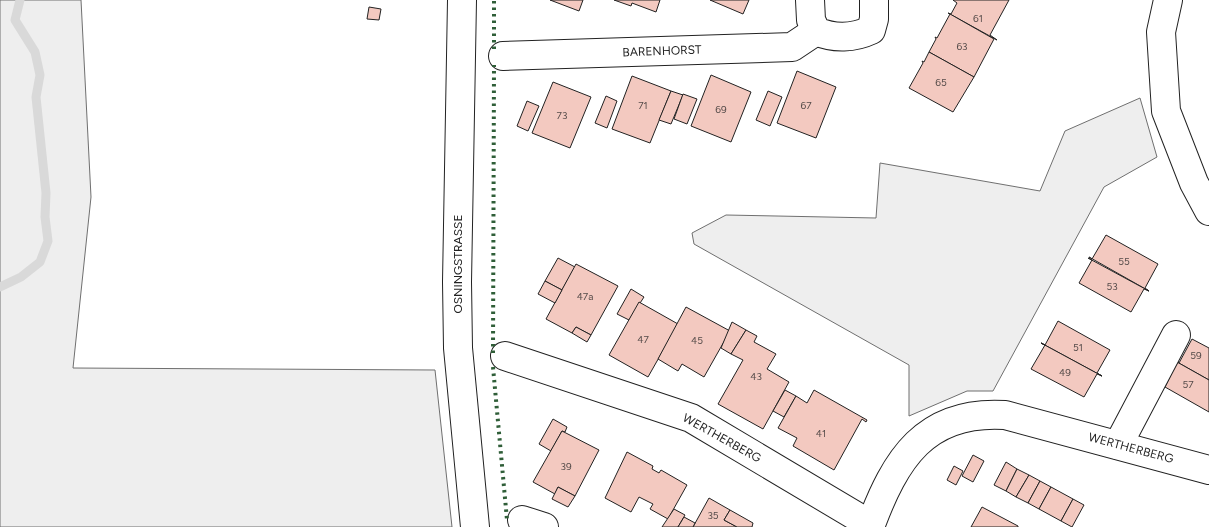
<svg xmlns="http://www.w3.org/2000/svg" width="1209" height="527" viewBox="0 0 1209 527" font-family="Figtree,sans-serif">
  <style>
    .green { fill: #eee; stroke: #6f6f6f }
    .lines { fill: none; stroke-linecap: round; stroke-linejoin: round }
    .stream { stroke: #d9d9d9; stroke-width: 9 }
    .building { fill: #f3c9c0; stroke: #222 }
    .minor-casing { stroke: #222; stroke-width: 30 }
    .minor { stroke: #fff; stroke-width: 28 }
    .hedge { stroke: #2f5e38; stroke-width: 4; stroke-dasharray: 2.5 4; stroke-linecap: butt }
    .labels { text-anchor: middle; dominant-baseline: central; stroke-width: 4; stroke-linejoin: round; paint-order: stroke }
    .number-label { font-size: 10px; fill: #564c4a }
    .street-label { font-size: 12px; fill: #222; stroke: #fff }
  </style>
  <rect width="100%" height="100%" fill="#fff"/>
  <g class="green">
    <path d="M0,0H81L91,197L73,368L435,370L452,527H0Z"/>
    <path d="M1140,98L1157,157L1104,187L993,391H967L909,416V365L694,244L692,233L726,215L876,218L880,163L1040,191L1065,131Z"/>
  </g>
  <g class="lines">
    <path class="stream" d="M0,287L21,277L40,262L48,241L45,217L46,193L36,97L40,75L35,52L15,20L20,0"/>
  </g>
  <g class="building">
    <path d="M550,0H583L579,11Z"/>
    <path d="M614,0H660L656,12L632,3L631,6Z"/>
    <path d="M710,0H749L743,14Z"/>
    <path d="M953,0H1009L990,35L997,40L948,13L951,14L957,3Z"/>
    <path d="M369,7L381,9L379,20L367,19Z"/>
    <path d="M950,14L994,39L974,77L929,52L936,39L935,37L937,38Z"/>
    <path d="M929,52L974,77L953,112L909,88L923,63L922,61L924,62Z"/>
    <path d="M797,71L836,87L816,138L777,123Z"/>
    <path d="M711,75L751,92L731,142L691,126Z"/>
    <path d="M632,76L671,91L650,143L612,129Z"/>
    <path d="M553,82L591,97L570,148L532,133Z"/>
    <path d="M671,91L683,95L671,124L659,120Z"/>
    <path d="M768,91L782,97L770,126L756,120Z"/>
    <path d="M683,94L697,99L687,124L674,119Z"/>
    <path d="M606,96L617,101L607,128L595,123Z"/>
    <path d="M527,101L539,106L528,131L517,126Z"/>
    <path d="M1106,235L1158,264L1145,288L1149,291L1089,257L1092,259Z"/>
    <path d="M558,258L575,267L562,290L545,281Z"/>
    <path d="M1088,258L1149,291L1144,289L1131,312L1079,283L1092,260Z"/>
    <path d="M576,264L618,286L591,335L576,327L572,333L546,319Z"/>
    <path d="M545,281L562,290L555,303L538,294Z"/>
    <path d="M631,289L644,297L629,320L617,314Z"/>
    <path d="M639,302L678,324L648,377L609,355Z"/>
    <path d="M686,307L730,331L704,377L682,364L678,371L658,359Z"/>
    <path d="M1058,321L1110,350L1097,373L1102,376L1041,343L1045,345Z"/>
    <path d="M732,322L746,330L731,354L721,348Z"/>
    <path d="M576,327L591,335L587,342L572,333Z"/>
    <path d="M746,330L757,336L754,342L776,354L767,369L789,382L763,429L718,404L743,360L731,354Z"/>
    <path d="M1192,339L1209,348V380L1177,362L1179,363Z"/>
    <path d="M1041,343L1102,376L1097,374L1084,397L1031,369L1045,345Z"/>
    <path d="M1177,362L1209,380V412L1165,387Z"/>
    <path d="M785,390L796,396L784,417L773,411Z"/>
    <path d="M814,390L867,420L866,422L862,419L834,470L793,446L797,438L778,428L796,396L807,403Z"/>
    <path d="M553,419L567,427L565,432L562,431L551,451L539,444Z"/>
    <path d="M562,431L599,450L575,496L558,487L555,494L533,482Z"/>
    <path d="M627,452L653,466L652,469L659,473L661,470L687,485L668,519L650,509L653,504L639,497L631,512L605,498Z"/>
    <path d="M973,455L984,461L973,482L962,476Z"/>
    <path d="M1006,462L1017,469L1006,491L994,485Z"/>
    <path d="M954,466L963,471L956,485L947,480Z"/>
    <path d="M1017,469L1029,475L1016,497L1006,491Z"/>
    <path d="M1029,475L1040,481L1028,503L1016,497Z"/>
    <path d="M1040,481L1051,487L1039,509L1028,503Z"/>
    <path d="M558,487L575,496L568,507L552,499Z"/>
    <path d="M1051,487L1073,499L1061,521L1039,509Z"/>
    <path d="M709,498L730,510L724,520L737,527H693Z"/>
    <path d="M1073,499L1084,505L1072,527L1061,521Z"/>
    <path d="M982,507L1018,526V527H971Z"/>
    <path d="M674,509L685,515L678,527H662Z"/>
    <path d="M730,510L753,523L752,527H737L724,520Z"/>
    <path d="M684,517L695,523L693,527H678Z"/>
  </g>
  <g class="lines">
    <defs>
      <g id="minor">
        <path d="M462,0L457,282L458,348L475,527"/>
        <path d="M810,0L811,20L816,31C834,39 854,38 871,30L874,19V0"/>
        <path d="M1168,0L1161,32L1166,111L1194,183L1209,211"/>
        <path d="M503,56L792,47L816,31"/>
        <path d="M505,356L691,418L871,525"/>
        <path d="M1118,445L1176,335"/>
        <path d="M522,520L544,527"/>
        <path d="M870,527C895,459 925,410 1005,415L1209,470"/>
      </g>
    </defs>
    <use href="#minor" class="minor-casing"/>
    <use href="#minor" class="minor"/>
    <g class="hedge">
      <path d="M494,49V0"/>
      <path d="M493,353L494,65"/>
      <path d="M493,367L507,520"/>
    </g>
  </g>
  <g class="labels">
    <g class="number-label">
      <text x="978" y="18">61</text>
      <text x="962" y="46">63</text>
      <text x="941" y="82">65</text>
      <text x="643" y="105">71</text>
      <text x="806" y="105">67</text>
      <text x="721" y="109">69</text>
      <text x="562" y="115">73</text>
      <text x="1124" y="261">55</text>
      <text x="1112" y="286">53</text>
      <text x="585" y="296">47a</text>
      <text x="643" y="339">47</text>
      <text x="697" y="340">45</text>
      <text x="1078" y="347">51</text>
      <text x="1196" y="355">59</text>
      <text x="1065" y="372">49</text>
      <text x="756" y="376">43</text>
      <text x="1188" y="384">57</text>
      <text x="821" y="433">41</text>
      <text x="566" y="466">39</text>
      <text x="713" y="515">35</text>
    </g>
    <g class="street-label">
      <text transform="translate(662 51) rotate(-2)">BARENHORST</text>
      <text transform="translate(458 264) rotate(-90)">OSNINGSTRASSE</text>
      <text transform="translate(722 438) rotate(29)">WERTHERBERG</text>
      <text transform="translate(1131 448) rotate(15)">WERTHERBERG</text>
    </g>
  </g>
</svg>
